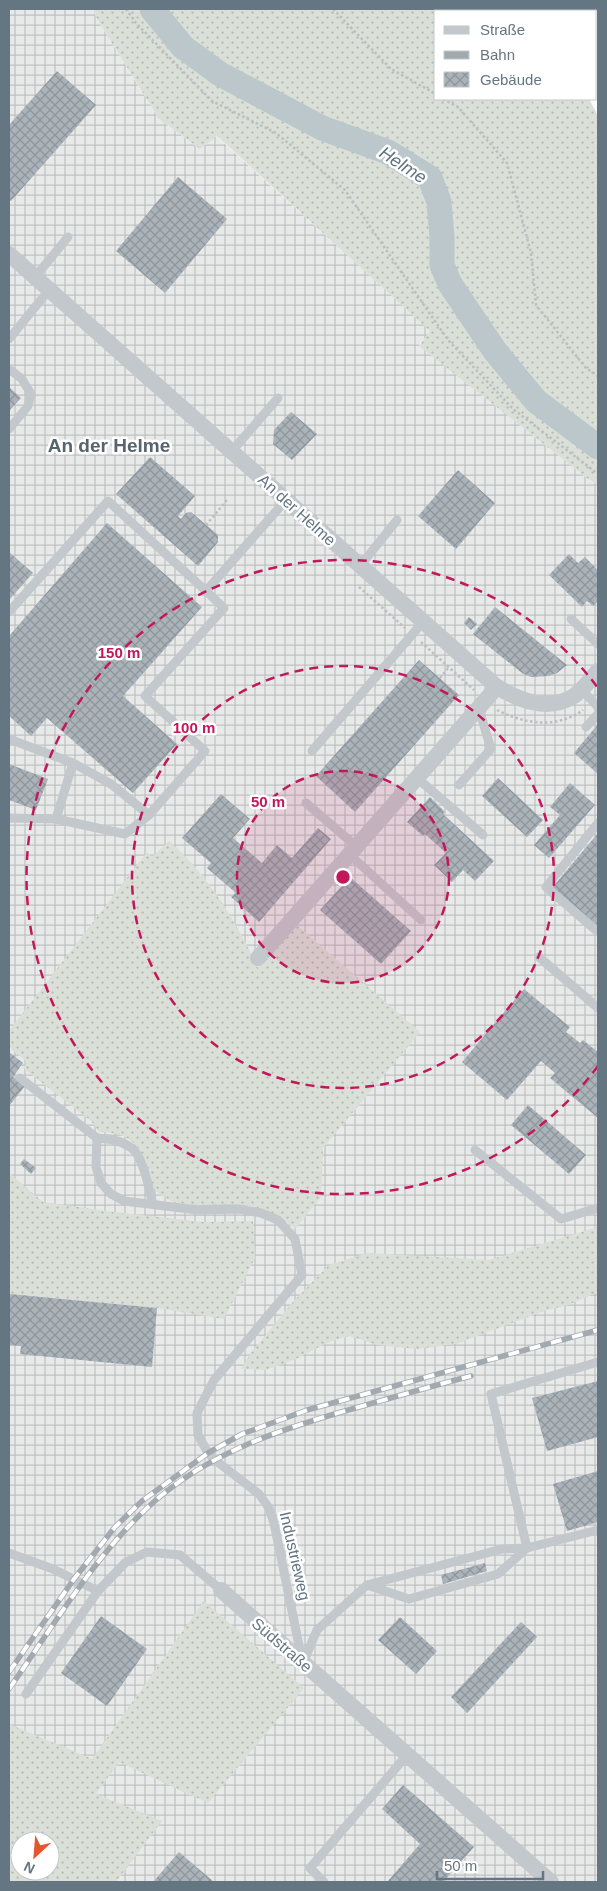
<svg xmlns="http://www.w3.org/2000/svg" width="607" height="1891" viewBox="0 0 607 1891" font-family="Helvetica,sans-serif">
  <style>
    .industrial { fill: url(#industrial-grid); fill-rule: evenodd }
    .grass { fill: url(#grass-dots); fill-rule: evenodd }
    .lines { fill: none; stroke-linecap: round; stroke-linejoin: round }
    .river { stroke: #bbc7cb; stroke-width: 25 }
    .building { fill: url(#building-cross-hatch) }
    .path { stroke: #bbbfc2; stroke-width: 2.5; stroke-dasharray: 2.5 2.5; stroke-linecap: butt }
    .service { stroke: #c3c8cc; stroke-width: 9 }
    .minor { stroke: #c3c8cc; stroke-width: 16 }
    .rail-casing { stroke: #a2aab0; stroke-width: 5.5 }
    .rail { stroke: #fff; stroke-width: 4; stroke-dasharray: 11; stroke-linecap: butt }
    .ring { fill: none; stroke: #c2185b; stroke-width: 2.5; stroke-dasharray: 9 6 }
    .labels { text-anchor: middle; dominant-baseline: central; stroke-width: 5; stroke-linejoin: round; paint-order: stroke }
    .street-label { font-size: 16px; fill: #657683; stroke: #fff }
    .water-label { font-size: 18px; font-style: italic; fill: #60757c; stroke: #fff }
    .quarter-label { font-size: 19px; font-weight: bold; fill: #57646e; stroke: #fff }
    .centre { fill: #c2185b; stroke: #fff; stroke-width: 2.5 }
    .ring-label { font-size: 15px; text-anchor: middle; font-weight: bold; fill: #c2185b; stroke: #fff; stroke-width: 5; stroke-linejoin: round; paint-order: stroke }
  </style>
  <defs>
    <pattern id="industrial-grid" width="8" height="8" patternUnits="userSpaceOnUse" patternTransform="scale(1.25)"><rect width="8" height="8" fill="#e8e9e9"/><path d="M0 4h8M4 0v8" fill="none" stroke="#c0c1c2"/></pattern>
    <pattern id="grass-dots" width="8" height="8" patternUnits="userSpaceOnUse" patternTransform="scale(1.25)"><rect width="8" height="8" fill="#dadfd7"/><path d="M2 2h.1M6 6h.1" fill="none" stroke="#b4b9b4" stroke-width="1.8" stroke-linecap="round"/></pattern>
    <pattern id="building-cross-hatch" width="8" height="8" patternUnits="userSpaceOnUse" patternTransform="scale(1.25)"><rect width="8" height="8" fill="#aab3b9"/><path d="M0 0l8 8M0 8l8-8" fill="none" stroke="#8e969c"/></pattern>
  </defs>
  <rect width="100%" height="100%" fill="#fafaf8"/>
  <path class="industrial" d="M9,9H93L97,19L159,119L200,149L216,136L431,331L419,345L588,479L598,484V1882H9ZM20,1841H50V1871H20Z"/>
  <g class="grass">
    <path d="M93,9H544L545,11H436V99H589L597,114L598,484L588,479L419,346L430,331L217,136L200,149L159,119L97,19Z"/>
    <path d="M169,841C208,875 236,921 258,968L297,925L420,1032L323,1148L321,1197L295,1229C276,1210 248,1203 221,1204C203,1205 182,1207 165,1198C150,1190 152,1179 147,1166C138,1141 125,1132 99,1132L91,1121L23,1068L27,1062L9,1047V1031L147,852L152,857Z"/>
    <path d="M9,1173L43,1202L114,1212L203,1222L253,1221L255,1258L224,1319L157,1308L9,1294Z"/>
    <path d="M598,1227V1292L568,1305L544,1311L456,1344L417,1349L377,1345L350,1336L331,1341L296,1359L266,1370L241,1369L251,1353L291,1304L329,1265L368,1253L489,1260Z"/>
    <path d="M204,1601L304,1688L208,1803L119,1762L96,1794L162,1821L116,1882H9V1724L92,1759ZM20,1841H50V1871H20Z"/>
  </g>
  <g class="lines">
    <path class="river" d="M152,9L183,47L220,74L322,128L388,152L430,178L439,202L442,237V265L450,284L495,351L536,401L598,447"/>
  </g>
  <g class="building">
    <path d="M57,71L96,105L11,201L9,199V125Z"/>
    <path d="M178,177L227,219L165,293L116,251Z"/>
    <path d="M9,387L21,398L9,411Z"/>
    <path d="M291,412L317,434L292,460L273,444L274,430Z"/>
    <path d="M150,457L195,496L178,516L181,519L186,513L191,512L218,535V542L198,566L116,494Z"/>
    <path d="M458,470L495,503L456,549L418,516Z"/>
    <path d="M107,523L202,607L123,696L177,744L133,793L47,718L31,736L9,716V636Z"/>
    <path d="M9,552L33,573L9,600Z"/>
    <path d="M569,554L578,563L585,557L598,570V601L593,606L587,601L582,607L549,575Z"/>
    <path d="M495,607L567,665L557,673L548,676L531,677L522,673L473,634Z"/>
    <path d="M469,617L477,624L471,630L464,623Z"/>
    <path d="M419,660L459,695L355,812L316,776Z"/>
    <path d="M598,724V774L574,753Z"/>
    <path d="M9,764L48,779L36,810L9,800Z"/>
    <path d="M498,778L543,820L527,837L482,796Z"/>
    <path d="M570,783L595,805L549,858L534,845L560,815L550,807Z"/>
    <path d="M221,794L250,819L233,838L262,863L277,845L292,858L318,828L331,839L259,922L231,897L236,893L207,868L211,863L182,838Z"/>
    <path d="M430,797L445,812L443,814L494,861L475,881L463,870L452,882L434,865L446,853L425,834L423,836L407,822Z"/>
    <path d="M598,833V927L552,888Z"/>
    <path d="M350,877L411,931L381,964L320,910Z"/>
    <path d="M524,989L570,1027L566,1032L580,1043L583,1040L598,1052V1118L550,1078L555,1073L541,1061L507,1100L462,1062Z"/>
    <path d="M9,1052L23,1063L13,1077L25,1086L9,1106Z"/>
    <path d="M528,1105L586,1155L569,1174L511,1125Z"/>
    <path d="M24,1159L36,1168L31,1174L20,1164Z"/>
    <path d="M9,1294L157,1308L152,1367L20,1354L21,1346L9,1345Z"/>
    <path d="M598,1381V1437L547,1451L532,1398Z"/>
    <path d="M598,1471V1522L567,1531L553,1484Z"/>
    <path d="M485,1563L487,1571L443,1584L441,1575Z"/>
    <path d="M101,1616L147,1649L107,1706L61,1673Z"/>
    <path d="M400,1617L437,1651L416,1674L378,1640Z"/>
    <path d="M521,1622L537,1637L467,1713L451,1697Z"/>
    <path d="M403,1785L474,1847L443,1882H387L420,1844L382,1809Z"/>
    <path d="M179,1852L214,1882H153Z"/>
  </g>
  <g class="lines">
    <g class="path">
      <path d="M126,9L136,23L212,101L276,133L345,190L448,340L513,409L598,474"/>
      <path d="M333,9L391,69L436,94"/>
      <path d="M443,99L458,107L507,163L531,253L536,305L586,368L598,376"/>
      <path d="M206,525L227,500"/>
      <path d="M359,587L405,628"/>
      <path d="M421,642L474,690"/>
      <path d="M440,678L449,667"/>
      <path d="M497,710C524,724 557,729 583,710"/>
    </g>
    <g class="service">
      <path d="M35,277L68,237"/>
      <path d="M9,339L49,290"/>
      <path d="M9,369L22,379L31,394L28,406L9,429"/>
      <path d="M231,452L278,398"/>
      <path d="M360,566L397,520"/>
      <path d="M9,612L108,501L206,591"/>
      <path d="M571,619L598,644"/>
      <path d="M581,689L598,707"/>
      <path d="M586,727L598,714"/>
      <path d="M9,739L73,763L111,784L149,815L205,751L145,696L224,608L206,591L286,500"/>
      <path d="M312,751L423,622"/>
      <path d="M417,778L483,835"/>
      <path d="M459,785L491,749L482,719L476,711"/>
      <path d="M306,803L357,847"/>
      <path d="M9,818L56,819L125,834L149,815"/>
      <path d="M56,819L73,763"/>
      <path d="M598,823L546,887L598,932"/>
      <path d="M350,855L421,920"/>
      <path d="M539,957L598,1008"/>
      <path d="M20,1078L97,1138"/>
      <path d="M475,1150L561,1219L598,1208"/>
      <path d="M153,1204C149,1190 143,1154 130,1147C120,1140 109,1139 97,1138L96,1167L101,1183L111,1194L124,1201L198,1210L239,1209L261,1213L278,1220L295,1239L302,1275L214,1380L197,1413L198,1435L208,1453L215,1460L259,1494L269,1508L274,1523L302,1660"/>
      <path d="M9,1553L53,1569L98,1591"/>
      <path d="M367,1585L409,1599L498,1574L527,1548L491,1394L598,1362"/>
      <path d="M303,1663L317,1630L367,1585L502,1549L527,1548L598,1530"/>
      <path d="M26,1694L98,1591L126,1562L147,1552L180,1555L221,1590"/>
      <path d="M324,1882L310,1868L407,1755"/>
    </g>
    <g class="minor">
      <path d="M9,254L497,687C521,701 548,712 574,696C583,690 591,678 598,671"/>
      <path d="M258,958L497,687"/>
      <path d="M221,1590L551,1882"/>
    </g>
    <defs>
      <g id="rail">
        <path d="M9,1672L74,1579L115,1527L142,1501L208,1453L242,1434L307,1410L598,1330"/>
        <path d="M9,1689C52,1628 92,1560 146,1509C207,1451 287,1427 366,1405C401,1395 436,1385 471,1376"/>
      </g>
    </defs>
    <use href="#rail" class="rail-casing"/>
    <use href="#rail" class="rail"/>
  </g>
  <circle cx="343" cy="877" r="106" fill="#c2185b" fill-opacity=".12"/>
  <g class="ring">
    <circle cx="343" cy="877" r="106"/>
    <circle cx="343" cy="877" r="211"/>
    <path d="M598 1066A317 317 0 1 1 598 688"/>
  </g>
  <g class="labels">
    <g class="street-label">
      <text transform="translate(297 510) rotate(42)">An der Helme</text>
      <text transform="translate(295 1556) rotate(77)">Industrieweg</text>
      <text transform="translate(282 1645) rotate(41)">Südstraße</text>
    </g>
    <g class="water-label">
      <text transform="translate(403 165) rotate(33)">Helme</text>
    </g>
    <g class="quarter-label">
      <text x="109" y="445">An der Helme</text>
    </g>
  </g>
  <circle cx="343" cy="877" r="8" class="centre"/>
  <g class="ring-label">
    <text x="119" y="658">150 m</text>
    <text x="194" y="733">100 m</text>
    <text x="268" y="807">50 m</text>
  </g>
  <rect width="607" height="1891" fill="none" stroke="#657683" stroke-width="20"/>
  <rect x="434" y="10" width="162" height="90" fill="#ffffff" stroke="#c1c8cd"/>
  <rect x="444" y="26" width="25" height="8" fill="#c3c8cc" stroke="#c1c8cd"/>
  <text x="480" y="35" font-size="15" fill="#657683">Straße</text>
  <rect x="444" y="51" width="25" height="8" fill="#a2aab0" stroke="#c1c8cd"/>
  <text x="480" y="60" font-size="15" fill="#657683">Bahn</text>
  <rect x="444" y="72" width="25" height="15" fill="url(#building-cross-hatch)" stroke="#c1c8cd"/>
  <text x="480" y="85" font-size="15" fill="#657683">Gebäude</text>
  <g transform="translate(35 1856) rotate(206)"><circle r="24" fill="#ffffff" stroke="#c1c8cd"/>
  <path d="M0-4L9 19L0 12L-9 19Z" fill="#e4572e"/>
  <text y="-8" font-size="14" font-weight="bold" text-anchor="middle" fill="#657683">N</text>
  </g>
  <path d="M437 1871v8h106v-8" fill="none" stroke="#657683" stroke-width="2.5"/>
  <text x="444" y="1871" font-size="15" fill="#657683" stroke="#ffffff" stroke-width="4" paint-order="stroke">50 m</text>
</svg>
